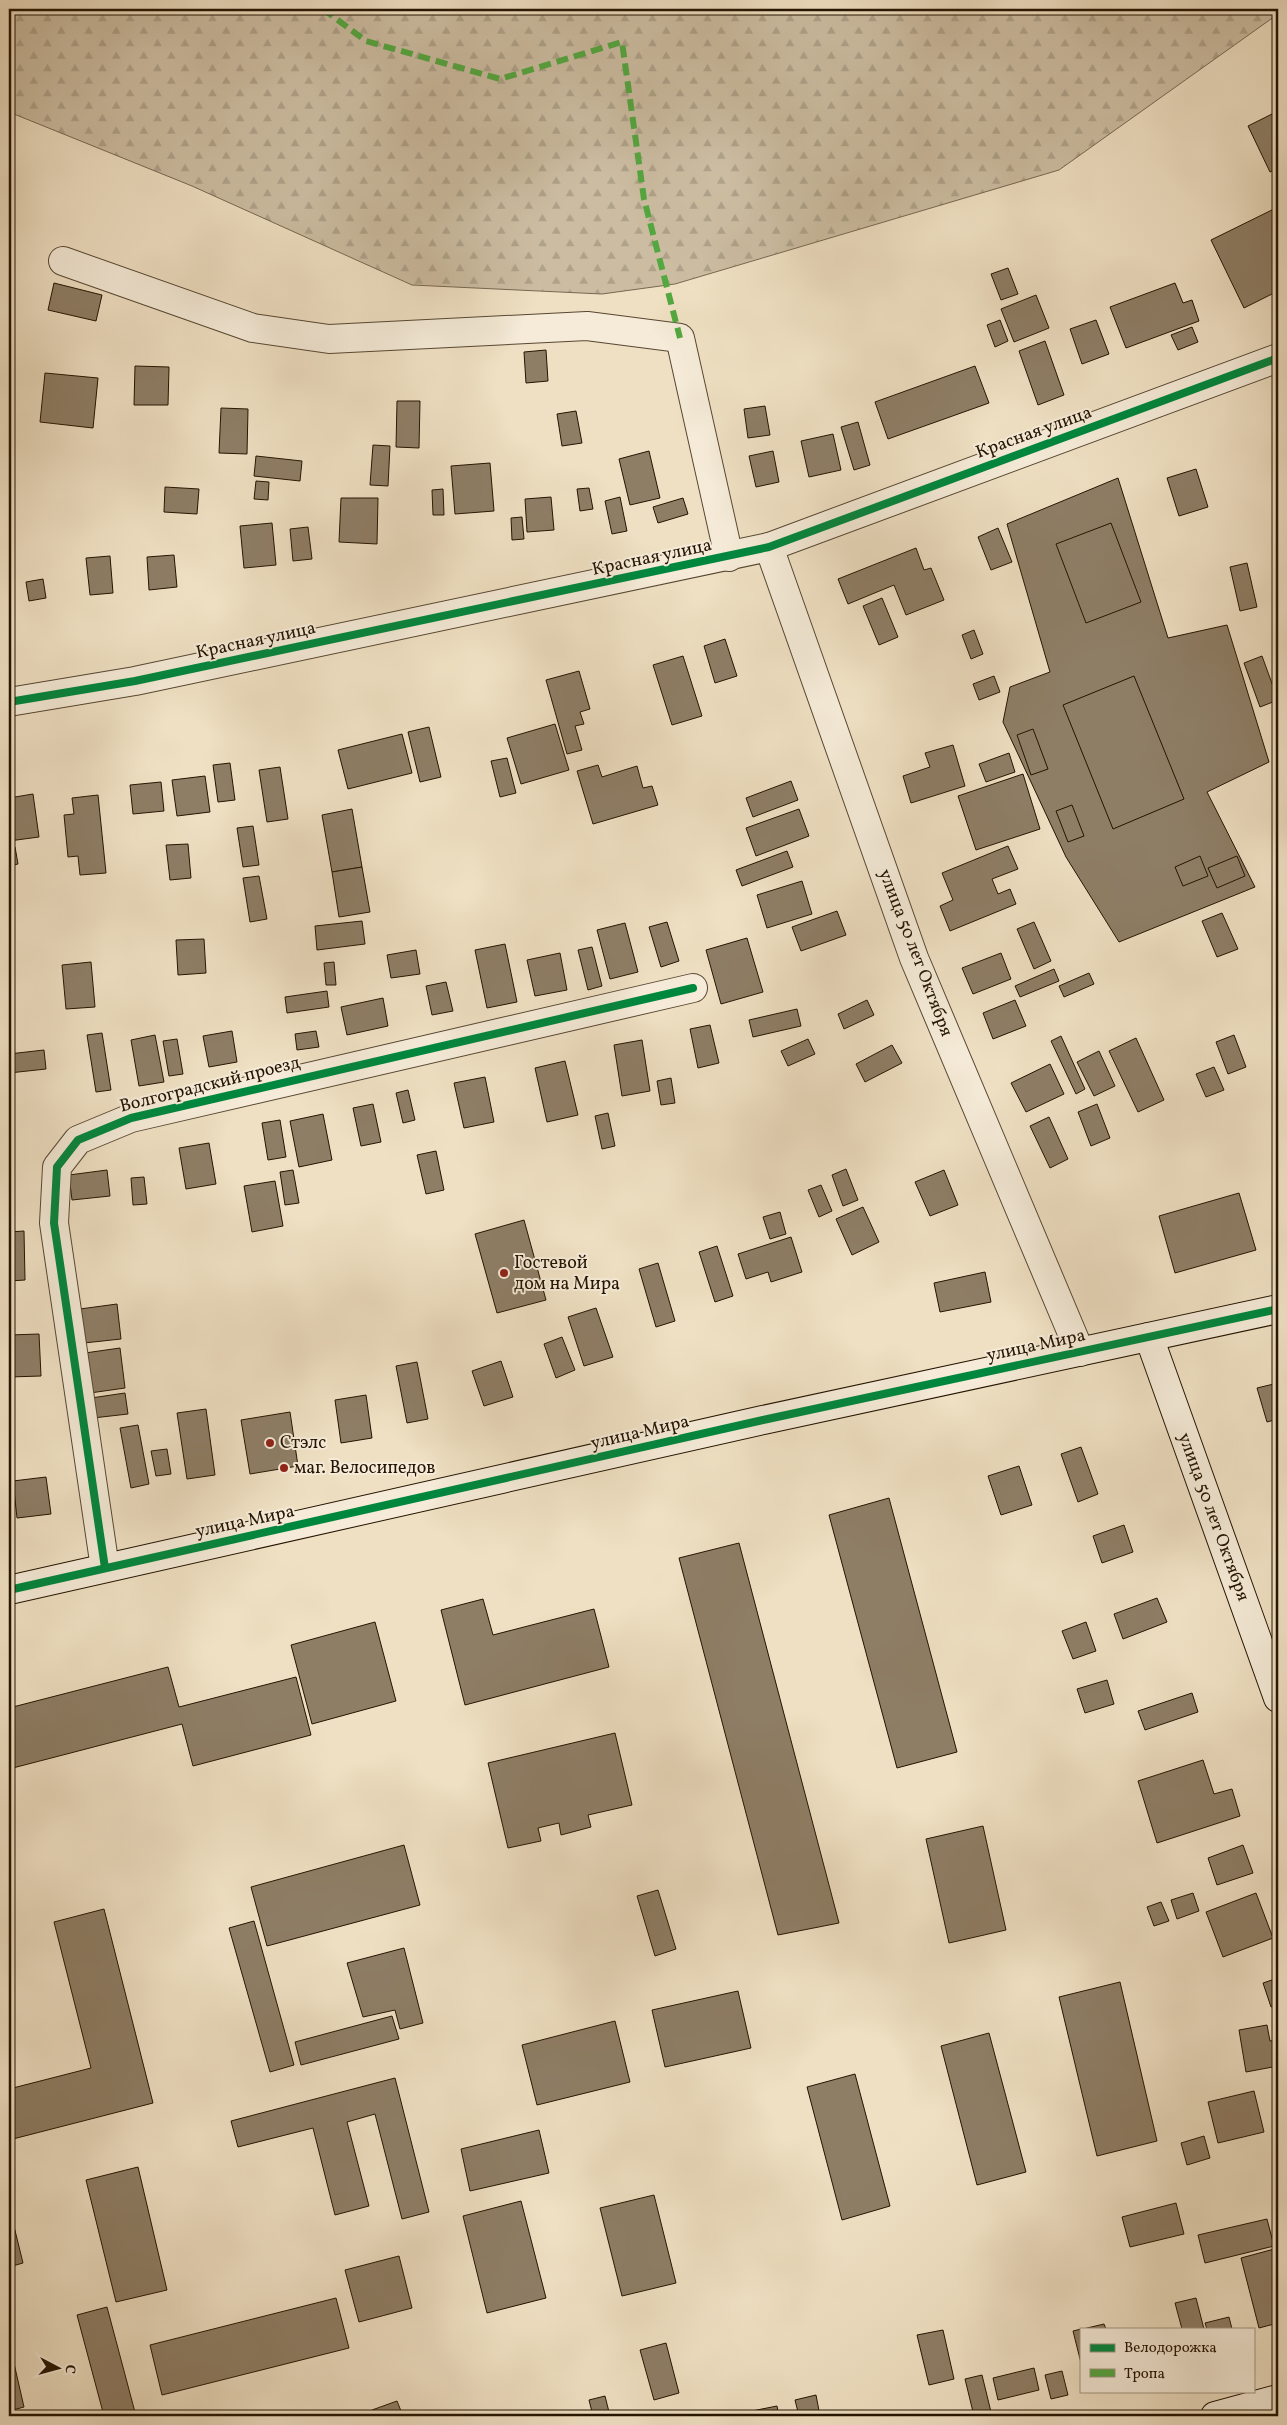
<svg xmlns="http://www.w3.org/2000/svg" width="1287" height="2425" viewBox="0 0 1287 2425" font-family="Vollkorn,serif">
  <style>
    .forest { fill: url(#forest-firs); stroke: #786852 }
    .building { fill: #8e7e66; stroke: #241401 }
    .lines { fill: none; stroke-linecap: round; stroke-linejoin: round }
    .street-casing { stroke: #574732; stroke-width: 30 }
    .secondary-casing { stroke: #241401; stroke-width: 30 }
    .street { stroke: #f5ebd8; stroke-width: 28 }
    .secondary { stroke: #f5ebd8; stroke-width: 28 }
    .quiet { stroke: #53a840; stroke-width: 6; stroke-dasharray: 12 6; stroke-linecap: butt }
    .cycleway-casing { stroke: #f5ebd8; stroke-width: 11 }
    .cycleway { stroke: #00873e; stroke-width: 8 }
    .poi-dot { fill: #8f2418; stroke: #f5ebd8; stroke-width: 2 }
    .labels { text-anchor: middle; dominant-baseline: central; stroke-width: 4; stroke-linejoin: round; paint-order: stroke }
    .street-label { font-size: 18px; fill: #241401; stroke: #f5ebd8 }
    .poi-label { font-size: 18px; fill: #241401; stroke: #f5ebd8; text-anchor: start }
  </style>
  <defs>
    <pattern id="forest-firs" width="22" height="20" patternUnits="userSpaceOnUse" patternTransform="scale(1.25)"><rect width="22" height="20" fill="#ccbda2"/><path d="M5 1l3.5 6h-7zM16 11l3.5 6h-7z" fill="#afa28a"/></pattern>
  </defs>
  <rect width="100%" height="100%" fill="#efe0c3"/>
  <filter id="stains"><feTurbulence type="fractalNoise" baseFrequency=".004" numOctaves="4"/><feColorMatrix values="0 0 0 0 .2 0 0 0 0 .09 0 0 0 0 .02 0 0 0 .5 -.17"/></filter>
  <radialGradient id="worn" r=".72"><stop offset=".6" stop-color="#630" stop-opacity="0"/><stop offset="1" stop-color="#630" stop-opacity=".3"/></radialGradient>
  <path class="forest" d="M9,9H1278V14L1059,170L675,284L602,294L412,285L192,186L9,112Z"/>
  <g class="building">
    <path d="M1278,111V168L1270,172L1248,126Z"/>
    <path d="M1278,207V291L1244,308L1211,240Z"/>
    <path d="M1008,268L1018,294L1001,300L991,274Z"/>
    <path d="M54,283L102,295L96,321L48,310Z"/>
    <path d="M1175,283L1183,303L1192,300L1199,321L1126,348L1110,307Z"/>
    <path d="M1036,295L1049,328L1014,342L1001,309Z"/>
    <path d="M1000,320L1008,341L995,347L987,325Z"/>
    <path d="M1096,320L1109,354L1082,364L1070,329Z"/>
    <path d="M1192,327L1198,342L1178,350L1171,335Z"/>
    <path d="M1045,341L1064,395L1038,405L1019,351Z"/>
    <path d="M546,350L548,381L526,383L524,352Z"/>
    <path d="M135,366L169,367L168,405H134Z"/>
    <path d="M975,366L989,403L888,439L875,402Z"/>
    <path d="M45,373L98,378L93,428L40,422Z"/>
    <path d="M397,401H420L419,448L396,447Z"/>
    <path d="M765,406L770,435L748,438L744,409Z"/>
    <path d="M221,408L248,409L247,454L219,453Z"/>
    <path d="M576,411L582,443L562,446L557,414Z"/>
    <path d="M858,422L870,465L854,470L841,427Z"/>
    <path d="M833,434L841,470L809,477L801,441Z"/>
    <path d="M373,445L390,446L388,486L370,485Z"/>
    <path d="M649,451L660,498L630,505L619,459Z"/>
    <path d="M773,451L779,482L756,487L749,456Z"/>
    <path d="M256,456L302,461L300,481L254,476Z"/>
    <path d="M490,463L494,511L455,514L451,466Z"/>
    <path d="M1196,469L1208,507L1179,516L1167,478Z"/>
    <path d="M1118,478L1168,638L1227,625L1269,762L1207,792L1255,887L1119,942L1066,857L1003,722L1010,687L1050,672L1007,524Z"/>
    <path d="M256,481L269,482L268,500L254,499Z"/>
    <path d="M165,487L199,489L197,514L164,512Z"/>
    <path d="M589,488L593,509L580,511L577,489Z"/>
    <path d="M443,489L444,515H433L432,490Z"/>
    <path d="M551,497L554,530L527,532L525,499Z"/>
    <path d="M620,497L627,531L612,534L605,501Z"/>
    <path d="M341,498H378L377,544L339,542Z"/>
    <path d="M683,498L688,514L658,523L653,507Z"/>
    <path d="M522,517L524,539L512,540L511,518Z"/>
    <path d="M272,523L276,565L244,568L240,526Z"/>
    <path d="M1111,523L1141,602L1086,623L1056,544Z"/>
    <path d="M308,527L312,559L293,561L290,529Z"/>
    <path d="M998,528L1012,562L991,570L978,537Z"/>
    <path d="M916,548L924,570L931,568L944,600L906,615L894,585L848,604L838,579Z"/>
    <path d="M174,555L177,587L149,590L147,557Z"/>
    <path d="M110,556L113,593L90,595L86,558Z"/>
    <path d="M1247,563L1257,607L1240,611L1230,567Z"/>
    <path d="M43,579L46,598L29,601L26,582Z"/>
    <path d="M882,598L898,637L879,645L863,606Z"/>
    <path d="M974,630L983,654L971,659L962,635Z"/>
    <path d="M725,639L737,676L715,683L704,646Z"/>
    <path d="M683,656L702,716L672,725L653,665Z"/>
    <path d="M1262,656L1278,700L1260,707L1244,663Z"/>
    <path d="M579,671L590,709L580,712L584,724L575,726L582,750L567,754L546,680Z"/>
    <path d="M994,676L1000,692L979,700L973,684Z"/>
    <path d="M1134,676L1184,799L1113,829L1063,705Z"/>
    <path d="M555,724L569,770L521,784L507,738Z"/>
    <path d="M429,727L441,777L420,782L408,732Z"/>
    <path d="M1033,729L1048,769L1031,775L1017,735Z"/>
    <path d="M402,734L412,773L348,789L338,750Z"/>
    <path d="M953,745L965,786L911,803L903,776L930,767L925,753Z"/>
    <path d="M1009,753L1015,772L986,782L979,764Z"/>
    <path d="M507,758L516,793L500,797L491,761Z"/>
    <path d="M230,763L235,800L218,802L213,765Z"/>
    <path d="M598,765L602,777L637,766L643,788L652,786L658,805L593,824L577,771Z"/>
    <path d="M280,767L288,819L267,822L259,770Z"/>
    <path d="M1023,774L1040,829L976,850L958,796Z"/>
    <path d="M205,776L210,812L177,816L172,780Z"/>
    <path d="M791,781L798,800L753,817L746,798Z"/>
    <path d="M161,782L164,811L133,814L130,785Z"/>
    <path d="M33,794L39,837L9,841V798Z"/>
    <path d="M98,795L106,873L80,875L78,856L68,857L64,815L74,814L72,798Z"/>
    <path d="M1072,805L1084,836L1068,842L1056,811Z"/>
    <path d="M352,809L362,867L332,872L322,815Z"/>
    <path d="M799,809L809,836L756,856L746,828Z"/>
    <path d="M253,826L259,865L243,867L237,828Z"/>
    <path d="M188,844L191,878L170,880L166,845Z"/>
    <path d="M1008,846L1018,869L992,879L998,894L1010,889L1016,904L950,931L940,906L953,900L942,873Z"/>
    <path d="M15,847L18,864L9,866V848Z"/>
    <path d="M787,851L793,867L742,886L736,870Z"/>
    <path d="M1200,856L1208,876L1183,886L1175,867Z"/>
    <path d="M1237,856L1245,876L1217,888L1208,868Z"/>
    <path d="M362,867L370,912L339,917L332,872Z"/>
    <path d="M259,876L267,919L250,922L243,878Z"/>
    <path d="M802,881L812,914L767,928L757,895Z"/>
    <path d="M837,911L846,935L801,951L792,927Z"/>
    <path d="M1222,913L1238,949L1217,957L1202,921Z"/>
    <path d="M362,921L365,944L317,950L315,926Z"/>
    <path d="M667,922L679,961L661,967L649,927Z"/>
    <path d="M1034,922L1051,961L1034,969L1017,929Z"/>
    <path d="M625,923L638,972L610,979L597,930Z"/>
    <path d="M747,938L763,992L721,1004L706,950Z"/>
    <path d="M204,939L206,973L178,975L176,940Z"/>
    <path d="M505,944L517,1002L487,1008L475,950Z"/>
    <path d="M592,947L602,986L588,990L578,950Z"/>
    <path d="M416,950L420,974L391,978L387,955Z"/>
    <path d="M560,953L567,990L535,996L527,960Z"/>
    <path d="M1001,953L1011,979L973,994L962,968Z"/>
    <path d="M91,962L95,1007L66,1009L62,965Z"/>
    <path d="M334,962L336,985H326L324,963Z"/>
    <path d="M1054,969L1059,981L1020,997L1015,986Z"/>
    <path d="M1089,973L1094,984L1064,997L1059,986Z"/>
    <path d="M446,982L453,1011L432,1015L426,986Z"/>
    <path d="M327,991L329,1007L287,1013L285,997Z"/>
    <path d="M383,998L388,1026L347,1035L341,1007Z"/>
    <path d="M867,1000L874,1015L844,1029L838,1014Z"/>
    <path d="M1015,1000L1026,1026L993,1039L983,1013Z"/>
    <path d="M797,1009L801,1026L753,1037L749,1020Z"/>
    <path d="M710,1025L719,1063L698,1068L690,1029Z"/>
    <path d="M232,1031L237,1062L209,1067L203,1036Z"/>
    <path d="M316,1031L319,1047L297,1050L295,1034Z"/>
    <path d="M102,1033L111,1090L96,1092L87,1035Z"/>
    <path d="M155,1035L164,1082L139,1086L131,1040Z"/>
    <path d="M1234,1035L1246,1067L1228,1074L1216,1042Z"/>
    <path d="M1061,1036L1085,1089L1076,1094L1051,1041Z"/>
    <path d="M1136,1038L1164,1100L1138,1112L1109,1051Z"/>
    <path d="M177,1039L183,1074L169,1076L163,1041Z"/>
    <path d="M808,1039L815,1054L788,1066L781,1051Z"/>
    <path d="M642,1040L650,1091L622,1096L614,1045Z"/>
    <path d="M892,1045L902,1063L865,1082L856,1064Z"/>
    <path d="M44,1050L46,1069L9,1073V1054Z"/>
    <path d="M1099,1051L1115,1086L1094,1096L1077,1062Z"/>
    <path d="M565,1061L578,1115L547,1122L535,1068Z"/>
    <path d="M1050,1064L1064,1094L1026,1112L1011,1083Z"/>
    <path d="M1214,1067L1224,1090L1206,1097L1196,1074Z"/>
    <path d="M485,1077L494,1122L464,1128L454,1083Z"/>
    <path d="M671,1078L675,1103L661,1105L657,1081Z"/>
    <path d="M408,1090L415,1120L403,1123L396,1093Z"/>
    <path d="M373,1104L381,1142L361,1146L353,1108Z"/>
    <path d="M1097,1104L1110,1138L1091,1146L1078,1112Z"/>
    <path d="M608,1113L615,1146L602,1149L595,1116Z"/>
    <path d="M323,1114L332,1160L299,1167L290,1121Z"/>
    <path d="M1049,1117L1068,1159L1050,1168L1030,1126Z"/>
    <path d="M280,1120L286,1157L268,1160L262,1123Z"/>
    <path d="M209,1143L216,1184L186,1189L179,1148Z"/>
    <path d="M436,1151L444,1190L426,1194L417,1155Z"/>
    <path d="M846,1169L858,1200L843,1206L832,1175Z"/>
    <path d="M107,1170L110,1196L72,1200L69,1175Z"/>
    <path d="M293,1170L299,1203L285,1205L280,1172Z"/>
    <path d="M944,1170L958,1205L930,1216L915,1182Z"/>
    <path d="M144,1177L147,1204L133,1205L131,1178Z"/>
    <path d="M275,1181L283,1226L252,1232L244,1186Z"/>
    <path d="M821,1185L832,1211L819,1217L808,1190Z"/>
    <path d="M1239,1193L1256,1250L1175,1273L1159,1216Z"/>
    <path d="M863,1207L879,1242L852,1255L836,1219Z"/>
    <path d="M780,1212L786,1234L770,1239L763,1217Z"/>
    <path d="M524,1220L546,1300L497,1313L475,1234Z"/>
    <path d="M24,1231L25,1280L9,1281V1232Z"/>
    <path d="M791,1237L802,1272L771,1282L768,1272L746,1279L738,1254Z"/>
    <path d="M717,1246L733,1296L715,1302L699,1252Z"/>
    <path d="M658,1263L675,1321L656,1327L639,1269Z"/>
    <path d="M985,1272L991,1302L940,1312L934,1283Z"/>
    <path d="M117,1304L121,1339L84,1343L80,1309Z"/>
    <path d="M596,1308L613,1357L584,1366L568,1317Z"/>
    <path d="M39,1334L41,1376L9,1377V1335Z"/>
    <path d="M562,1337L575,1370L556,1378L544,1344Z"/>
    <path d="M120,1348L125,1388L90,1393L85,1353Z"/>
    <path d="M501,1361L513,1397L484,1406L472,1371Z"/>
    <path d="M417,1362L428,1419L407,1423L396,1366Z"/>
    <path d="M1278,1383V1419L1267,1422L1257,1388Z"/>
    <path d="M125,1393L128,1414L93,1418L91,1398Z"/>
    <path d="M366,1395L372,1438L341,1443L335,1400Z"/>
    <path d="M206,1409L215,1475L187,1479L177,1413Z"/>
    <path d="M290,1412L298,1466L250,1474L241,1420Z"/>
    <path d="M138,1425L149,1484L131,1488L120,1428Z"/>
    <path d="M1081,1447L1098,1494L1078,1502L1061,1454Z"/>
    <path d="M167,1449L171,1474L156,1476L151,1451Z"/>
    <path d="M1019,1466L1032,1505L1001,1515L988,1476Z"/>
    <path d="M46,1477L51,1514L17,1518L13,1481Z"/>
    <path d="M889,1498L957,1752L897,1768L829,1515Z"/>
    <path d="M1124,1525L1133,1552L1102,1563L1093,1536Z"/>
    <path d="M739,1543L839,1923L778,1935L679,1558Z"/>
    <path d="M1157,1598L1167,1622L1123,1639L1114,1614Z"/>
    <path d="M483,1599L493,1635L594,1609L609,1667L465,1705L441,1610Z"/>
    <path d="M375,1622L396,1701L312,1724L291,1645Z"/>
    <path d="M1086,1622L1096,1651L1073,1659L1062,1631Z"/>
    <path d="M168,1667L179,1707L296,1677L311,1735L193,1766L182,1724L9,1769V1708Z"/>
    <path d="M1107,1680L1114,1704L1085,1713L1077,1689Z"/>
    <path d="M1192,1693L1198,1712L1145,1730L1138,1711Z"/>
    <path d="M615,1733L632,1805L588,1815L591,1827L561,1835L559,1823L538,1828L541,1841L508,1848L488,1763Z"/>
    <path d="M1203,1760L1214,1794L1232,1789L1240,1816L1157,1843L1138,1781Z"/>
    <path d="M983,1826L1006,1930L949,1943L926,1839Z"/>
    <path d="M404,1845L420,1905L267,1946L251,1887Z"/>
    <path d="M1243,1845L1253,1873L1217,1885L1208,1858Z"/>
    <path d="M658,1890L676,1949L655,1956L637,1896Z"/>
    <path d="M1193,1893L1199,1911L1177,1919L1171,1900Z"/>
    <path d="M1256,1893L1273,1938L1223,1957L1206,1912Z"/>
    <path d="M1161,1902L1169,1921L1154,1926L1147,1907Z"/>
    <path d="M104,1909L153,2103L9,2140V2089L91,2068L54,1922Z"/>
    <path d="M254,1921L294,2065L270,2072L229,1928Z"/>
    <path d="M404,1948L423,2023L400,2029L395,2010L363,2017L347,1963Z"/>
    <path d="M1278,1978V2005L1271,2007L1263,1983Z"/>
    <path d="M1120,1982L1157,2141L1097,2156L1059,1997Z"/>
    <path d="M738,1991L751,2048L665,2067L652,2010Z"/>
    <path d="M392,2016L399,2039L301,2065L295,2042Z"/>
    <path d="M615,2021L630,2082L537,2105L522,2045Z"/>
    <path d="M1267,2025L1270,2041L1278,2040V2066L1246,2072L1239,2030Z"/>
    <path d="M989,2033L1026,2172L977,2185L941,2046Z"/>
    <path d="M855,2074L890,2206L842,2220L807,2087Z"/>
    <path d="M395,2078L429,2212L402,2219L375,2114L347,2122L369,2206L335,2215L313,2128L238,2147L231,2121Z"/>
    <path d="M1254,2091L1264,2132L1218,2143L1208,2102Z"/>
    <path d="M539,2130L549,2173L470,2191L461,2149Z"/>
    <path d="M1204,2136L1210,2158L1187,2165L1181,2143Z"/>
    <path d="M138,2167L167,2290L116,2302L86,2180Z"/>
    <path d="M654,2195L676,2283L622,2296L600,2208Z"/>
    <path d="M521,2201L546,2298L487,2313L463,2216Z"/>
    <path d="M1176,2203L1184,2234L1130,2247L1122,2217Z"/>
    <path d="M9,2206L23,2263L9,2267Z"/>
    <path d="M1267,2219L1274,2246L1205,2263L1198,2235Z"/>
    <path d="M1278,2248V2323L1259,2328L1241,2258Z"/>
    <path d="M399,2256L412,2308L359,2322L345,2270Z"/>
    <path d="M336,2298L349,2348L162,2395L150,2345Z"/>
    <path d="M1196,2298L1204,2329H1182L1175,2303Z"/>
    <path d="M107,2307L136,2416H104L77,2315Z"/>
    <path d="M1229,2317L1232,2329H1207L1205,2323Z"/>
    <path d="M1104,2324L1106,2329H1083Z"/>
    <path d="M1081,2329V2363L1073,2331Z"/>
    <path d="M943,2330L954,2379L929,2385L917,2335Z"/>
    <path d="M666,2343L679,2393L654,2400L640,2350Z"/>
    <path d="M13,2359L24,2407L9,2411V2360Z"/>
    <path d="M1034,2368L1039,2390L998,2400L993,2378Z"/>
    <path d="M1062,2371L1068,2395L1051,2399L1045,2375Z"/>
    <path d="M982,2375L991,2412L974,2416L965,2379Z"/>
    <path d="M816,2395L820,2416H799L795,2400Z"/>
    <path d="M605,2396L610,2416H593L589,2400Z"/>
    <path d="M397,2401L403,2416H374L372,2410Z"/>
    <path d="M777,2406L779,2416H753L752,2411Z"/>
  </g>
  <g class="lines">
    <defs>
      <g id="street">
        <path d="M63,261L253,328L329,339L587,326L680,338L729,557"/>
        <path d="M769,547L914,958L1080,1352"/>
        <path d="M9,702L135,681L769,547L1278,358"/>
        <path d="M105,1568L54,1223L57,1167L78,1140L131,1118L693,988"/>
      </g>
      <g id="secondary">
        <path d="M1149,1337L1278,1698"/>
        <path d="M9,1590L763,1420L1278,1309"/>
        <path d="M1215,2416L1278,2399"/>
      </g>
    </defs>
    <use href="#street" class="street-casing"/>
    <use href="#secondary" class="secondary-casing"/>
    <use href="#street" class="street"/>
    <use href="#secondary" class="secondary"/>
    <path class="quiet" d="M323,9L366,41L500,79L622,42L644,199L680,338"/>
    <defs>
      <g id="cycleway">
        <path d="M9,702L135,681L769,547L1278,358"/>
        <path d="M105,1568L54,1223L57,1167L78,1140L131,1118L693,988"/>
        <path d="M9,1590L763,1420L1278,1309"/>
      </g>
    </defs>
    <use href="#cycleway" class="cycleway-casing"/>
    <use href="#cycleway" class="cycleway"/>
  </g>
  <g class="poi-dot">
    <circle cx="504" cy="1273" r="5"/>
    <circle cx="270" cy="1443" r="5"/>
    <circle cx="284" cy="1468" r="5"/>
  </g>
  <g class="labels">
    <g class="street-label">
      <text transform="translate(1034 433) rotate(-20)">Красная улица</text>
      <text transform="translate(652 558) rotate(-12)">Красная улица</text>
      <text transform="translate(256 641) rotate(-12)">Красная улица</text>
      <text transform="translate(915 953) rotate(69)">улица 50 лет Октября</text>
      <text transform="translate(210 1085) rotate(-14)">Волгоградский проезд</text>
      <text transform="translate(1036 1346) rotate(-12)">улица Мира</text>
      <text transform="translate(640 1433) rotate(-13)">улица Мира</text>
      <text transform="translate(1213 1517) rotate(70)">улица 50 лет Октября</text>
      <text transform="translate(245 1522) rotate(-12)">улица Мира</text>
    </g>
    <g class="poi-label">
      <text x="514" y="1263">Гостевой<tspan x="514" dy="21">дом на Мира</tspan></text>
      <text x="280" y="1443">Стэлс</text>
      <text x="294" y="1468">маг. Велосипедов</text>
    </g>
  </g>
  <rect width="1287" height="2425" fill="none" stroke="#efe0c3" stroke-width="30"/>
  <rect x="10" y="10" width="1267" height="2405" fill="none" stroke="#241401" stroke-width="2.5"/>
  <rect x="15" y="15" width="1257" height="2395" fill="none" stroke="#241401"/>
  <rect x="1080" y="2328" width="175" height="65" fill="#f5ebd8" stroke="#a19582"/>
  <rect x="1090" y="2344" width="25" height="8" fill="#00873e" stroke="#a19582"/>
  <text x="1124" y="2352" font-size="15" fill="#241401">Велодорожка</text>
  <rect x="1090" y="2369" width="25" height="8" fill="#53a840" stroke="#a19582"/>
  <text x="1124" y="2378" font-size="15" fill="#241401">Тропа</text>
  <g transform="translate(58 2368) rotate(96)" stroke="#f5ebd8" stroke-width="4" paint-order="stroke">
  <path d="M0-4L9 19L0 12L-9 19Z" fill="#241401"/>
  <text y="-8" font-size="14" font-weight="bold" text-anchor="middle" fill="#241401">С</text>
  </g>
  <rect width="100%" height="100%" filter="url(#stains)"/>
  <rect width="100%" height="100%" fill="url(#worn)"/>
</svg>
